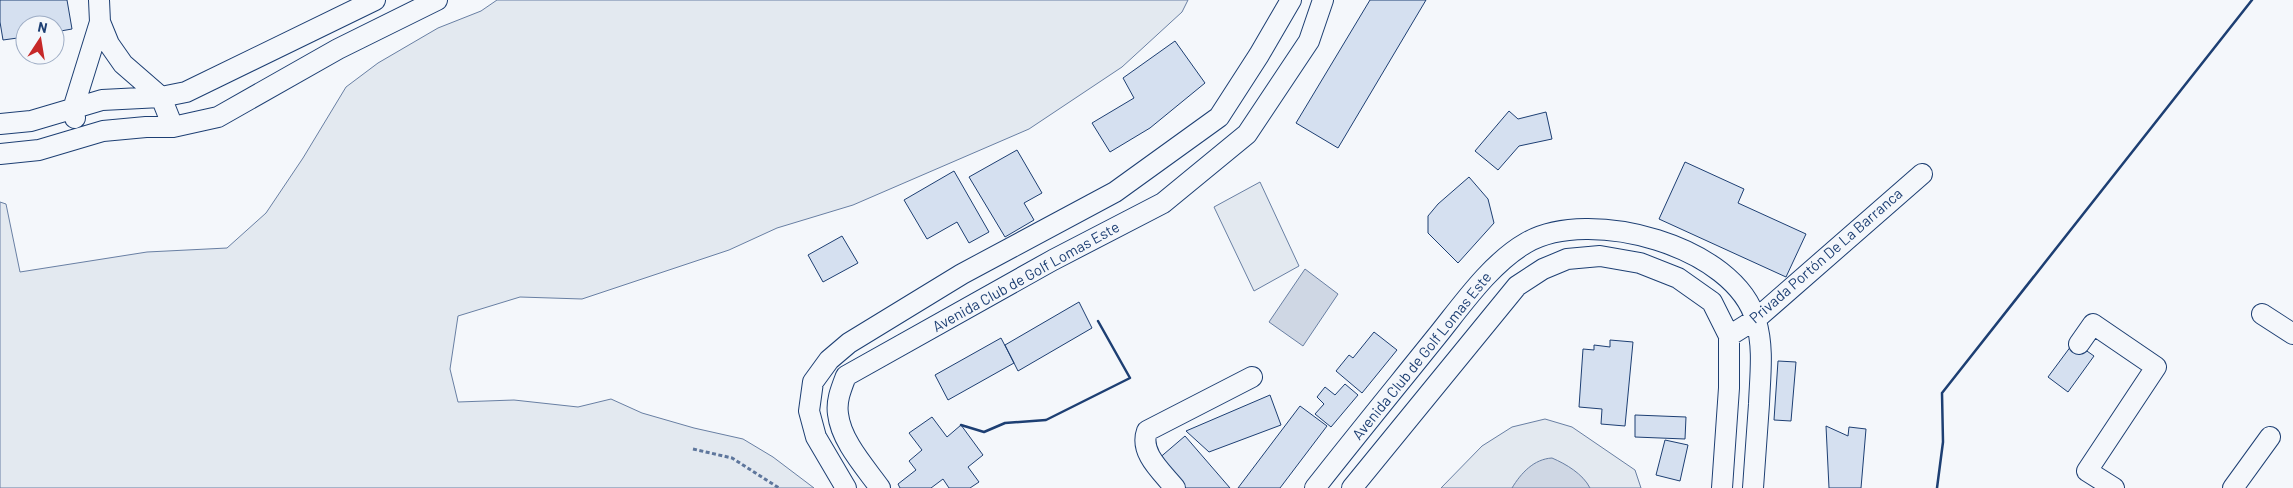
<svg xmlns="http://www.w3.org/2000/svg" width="2293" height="488" viewBox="0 0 2293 488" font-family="Barlow,sans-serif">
  <rect width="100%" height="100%" fill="#f4f7fb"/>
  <!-- green -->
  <path fill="#e3e9f0" stroke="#687fa3" d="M497,0H1188L1182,12L1122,67L1029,129L853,205L777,228L729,250L582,299L520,297L458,316L450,369L458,402L514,400L578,407L611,399L642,413L694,428L743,439L773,457L814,488H0V202L6,204L20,272L147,252L227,248L266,213L303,158L346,87L378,63L438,28L481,11Z
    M1260,182L1299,266L1254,291L1214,207Z
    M1545,419L1572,427L1635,470L1641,488H1441L1482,446L1512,427Z"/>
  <!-- water -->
  <path fill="#cfd7e4" stroke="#687fa3" d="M1305,269L1338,294L1303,346L1269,322Z
    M1552,458C1566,464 1583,474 1590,488H1512C1521,473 1534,459 1552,458Z"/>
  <!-- building -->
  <path fill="#d5e0f0" stroke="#1d3f73" d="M0,0H67L72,29L55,32V25H25V37L3,40L0,22Z
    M1370,0H1426L1338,148L1296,123Z
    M1175,41L1205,83L1150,128L1110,152L1092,123L1134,98L1123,78Z
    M1509,111L1518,119L1546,112L1552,139L1519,146L1498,170L1475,151Z
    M1017,150L1042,193L1024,203L1034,220L1005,237L969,177Z
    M1685,162L1744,189L1738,203L1806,234L1786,277L1659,219Z
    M954,171L989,232L969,243L957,222L927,239L904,200Z
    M1469,177L1488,199L1494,223L1458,263L1428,233V216L1438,204Z
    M842,236L858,263L823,282L808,255Z
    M1079,302L1092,328L1018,371L1005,345Z
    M1374,332L1397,350L1362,393L1336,371L1349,355L1353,358Z
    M1001,338L1014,363L948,400L935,375Z
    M1610,340L1633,342L1625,426L1601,424L1602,409L1579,407L1583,349L1594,350V345L1610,347Z
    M2074,342L2094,356L2068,392L2048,377Z
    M1778,361L1796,362L1791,421L1774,420Z
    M1345,384L1358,395L1331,427L1315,414L1324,404L1317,397L1325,387L1335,395Z
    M1270,395L1281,425L1209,452L1186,431Z
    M1300,406L1327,426L1280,488H1238Z
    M1635,415L1686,417L1685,439L1635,437Z
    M932,417L947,437L961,425L983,455L968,467L979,482L970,488H949L943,479L931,488H900L898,484L916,470L909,461L922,450L909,433Z
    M1826,426L1848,436L1849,427L1866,429L1861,488H1829Z
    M1185,436L1230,488H1180L1157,460Z
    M1665,440L1688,445L1680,481L1656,475Z"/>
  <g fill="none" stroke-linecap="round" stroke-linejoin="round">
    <!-- minor casing -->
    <g stroke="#1d3f73" stroke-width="22">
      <path id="minor" d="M100,22L109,44L123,64L161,97L173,127
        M75,118L73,109L100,22L99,0
        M0,124L31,121L102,100L161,97L186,92L375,0
        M0,154L39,150L103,131L146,127H173L218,117L338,49L437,0
        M2262,314L2293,334
        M1729,336L1756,319L1922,174
        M2079,344L2093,324L2156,367L2087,471L2114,488
        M846,488L816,437L809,411L813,382L829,360L849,343L962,274L1115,192L1219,117L1259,55L1291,0
        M880,488C865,467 841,441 838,414C836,401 841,389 846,376L1053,260L1163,203L1247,134L1309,41L1323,0
        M1175,488C1162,472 1139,453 1147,431L1252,377
        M1315,488C1355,437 1396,387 1437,336C1462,305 1491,263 1526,243C1589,206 1736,246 1756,321C1764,348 1760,376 1759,404C1757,432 1755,460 1753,488
        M1352,488L1517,286L1543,269L1567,259L1600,256L1640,263L1678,278L1712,302L1729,336V388L1722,488
        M2233,488L2270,437"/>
    </g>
    <!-- path -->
    <path stroke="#5e769c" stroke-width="3" stroke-dasharray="4 2.5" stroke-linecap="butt" d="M693,449L732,458L779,488"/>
    <!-- minor -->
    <use href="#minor" stroke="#f4f7fb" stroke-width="20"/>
    <!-- wall -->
    <path stroke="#1d3f73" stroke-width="2.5" d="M961,425L984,432L1005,423L1046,420L1130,378L1098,321
      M1937,488L1943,442L1942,393L2252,0"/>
  </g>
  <g text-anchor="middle" stroke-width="4" stroke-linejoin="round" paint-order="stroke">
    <!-- street labels -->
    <g font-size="15" fill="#1d3f73" stroke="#f4f7fb">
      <text transform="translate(1826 256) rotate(-41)" y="5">Privada Portón De La Barranca</text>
      <text transform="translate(1026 277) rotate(-29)" y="5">Avenida Club de Golf Lomas Este</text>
      <text transform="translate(1422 356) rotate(-51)" y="5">Avenida Club de Golf Lomas Este</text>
    </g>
  </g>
  <!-- north arrow -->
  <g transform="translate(40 40) rotate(12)"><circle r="24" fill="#f4f7fb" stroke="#9eadc5"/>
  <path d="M0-4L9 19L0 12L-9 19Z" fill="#c62828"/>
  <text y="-8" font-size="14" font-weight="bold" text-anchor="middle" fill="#1d3f73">N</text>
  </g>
</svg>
